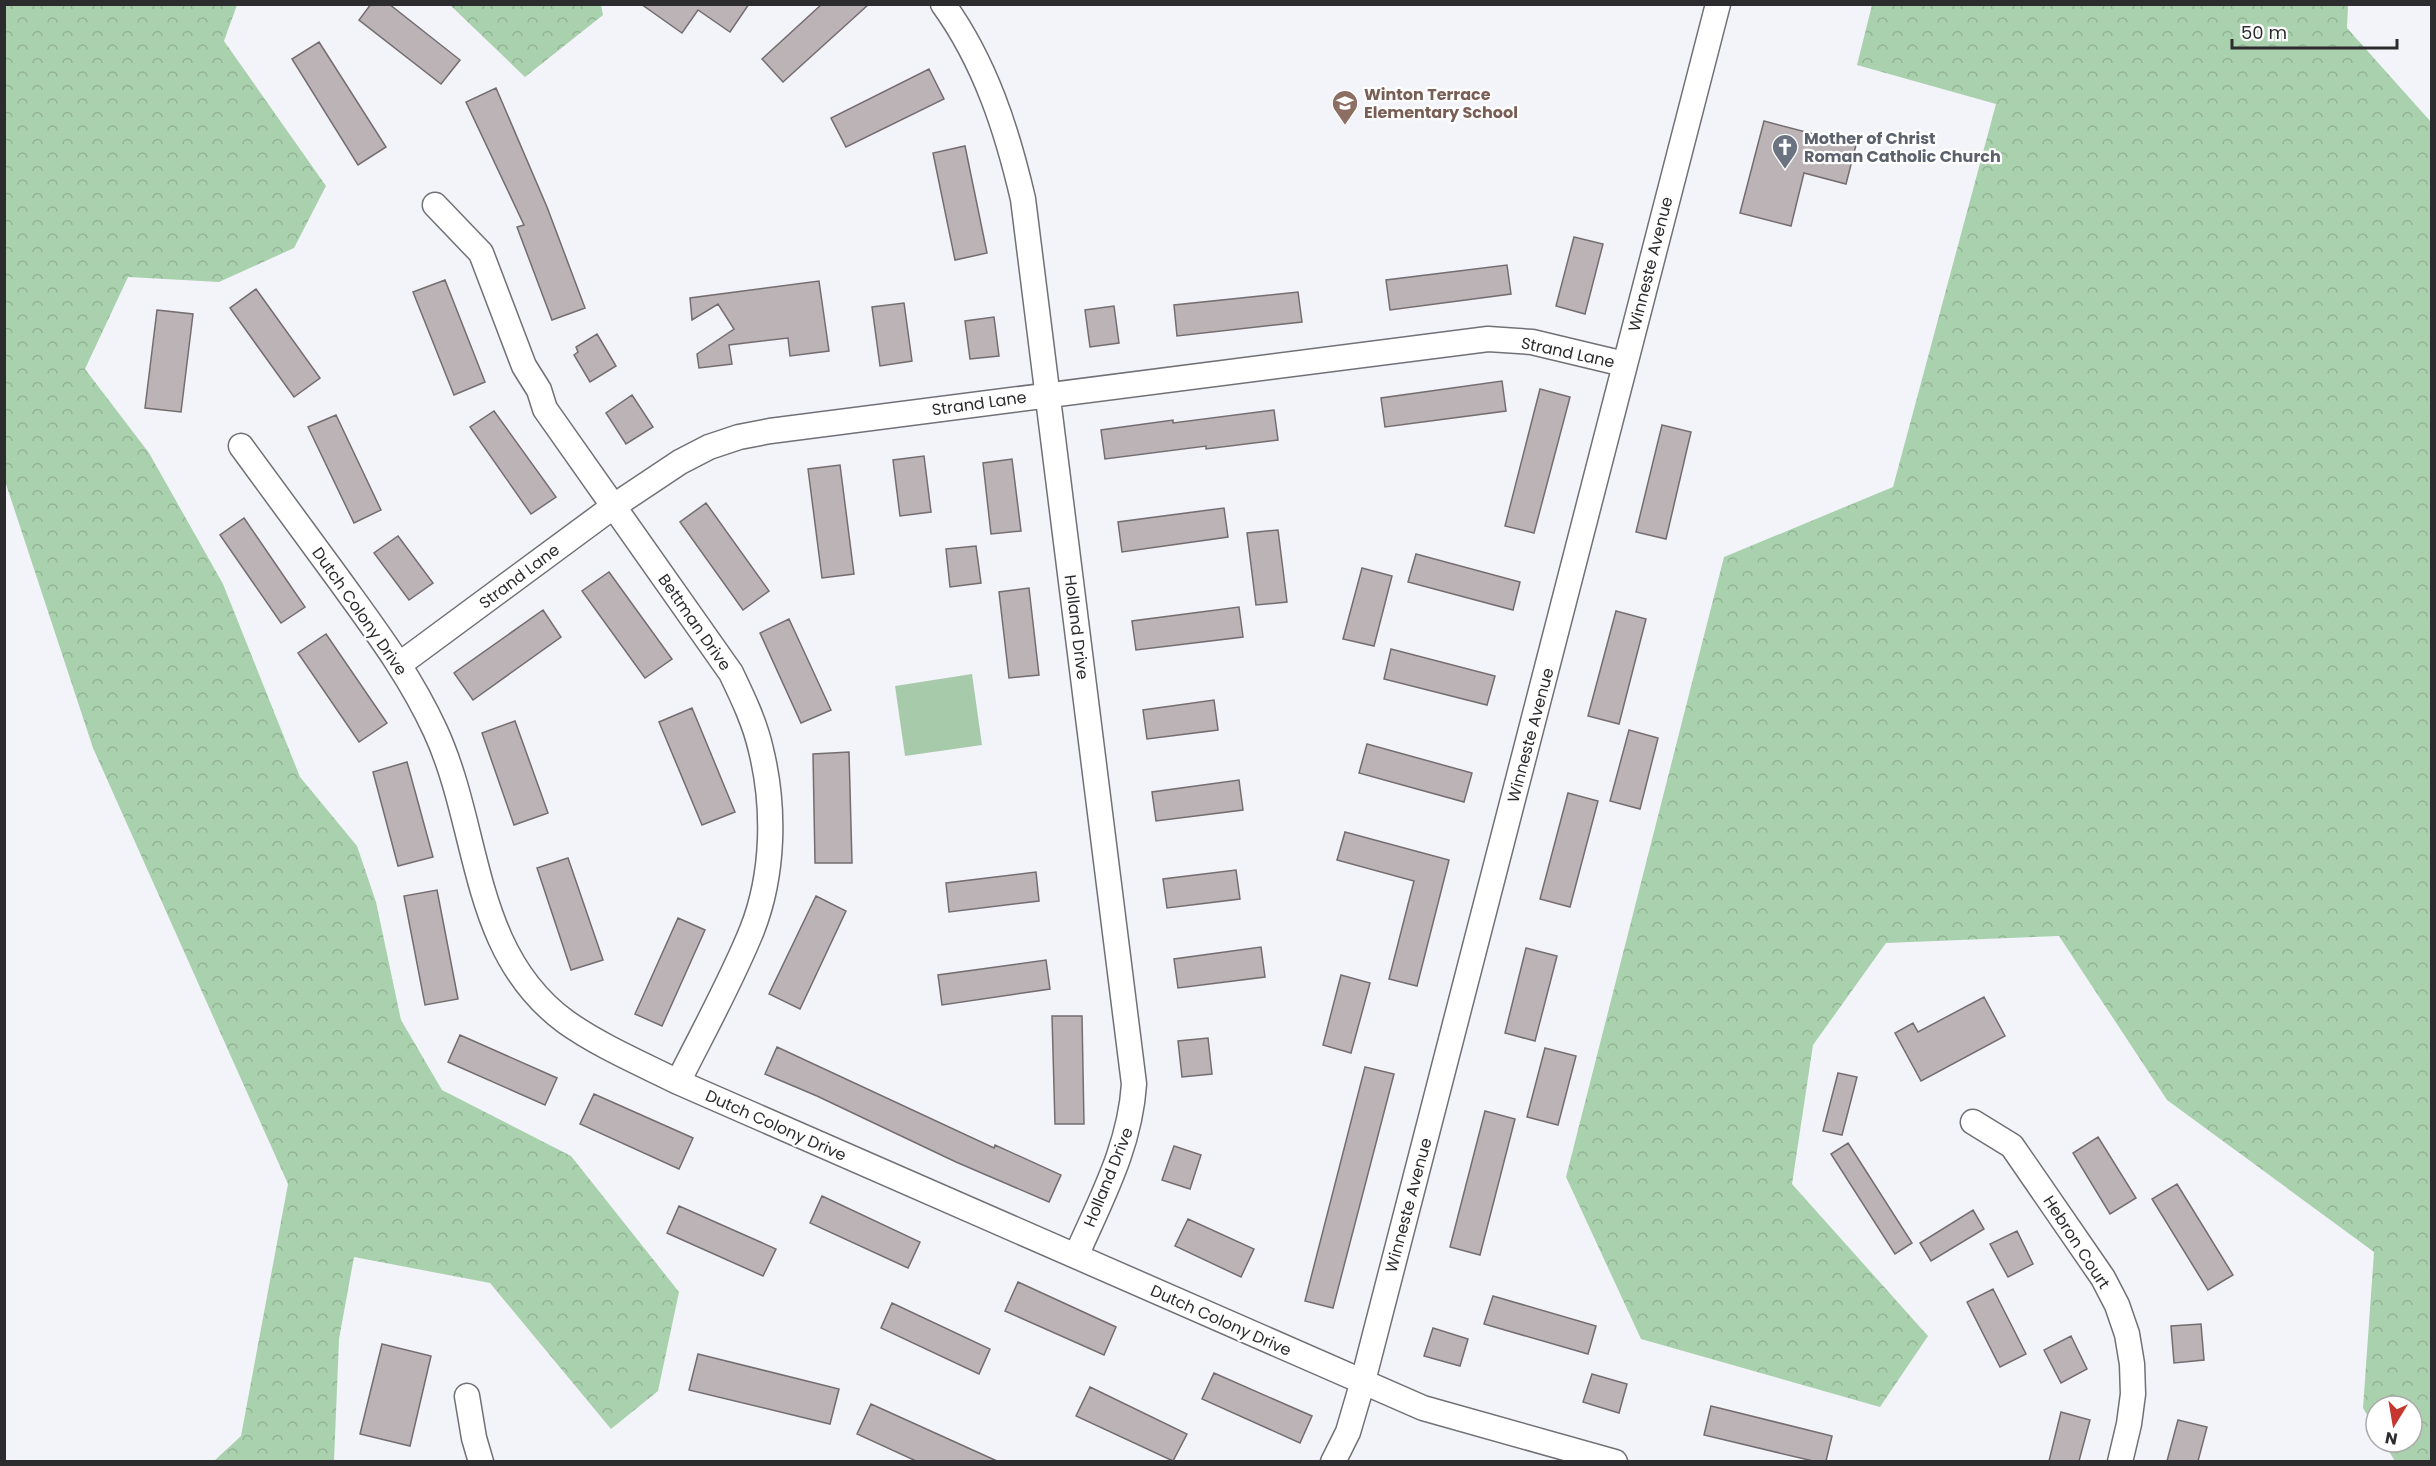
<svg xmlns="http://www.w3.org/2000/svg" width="2436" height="1466" viewBox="0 0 2436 1466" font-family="Poppins,sans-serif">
  <defs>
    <pattern id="forest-crowns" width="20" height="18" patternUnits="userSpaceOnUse" patternTransform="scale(1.5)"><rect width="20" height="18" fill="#aad1ad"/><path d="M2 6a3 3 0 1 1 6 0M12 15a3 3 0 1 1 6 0" fill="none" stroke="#92b495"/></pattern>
  </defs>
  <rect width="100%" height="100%" fill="#f3f3fa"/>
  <!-- forest -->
  <path fill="url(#forest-crowns)" d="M4,5H237L224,41L326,186L294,248L219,282L128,277L85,369L149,453L223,584L300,777L357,846L376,902L401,1020L442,1090L571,1156L679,1292L658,1391L611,1429L490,1283L354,1257L339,1339L334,1461H214L241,1436L288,1184L93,748L5,481Z
    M450,5H601L603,15L525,77Z
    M1872,5H2348L2347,28L2431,122V1461H2395L2383,1442H2412V1406H2376V1430L2363,1408L2374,1252L2167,1100L2059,936L1886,943L1813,1045L1792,1184L1928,1336L1880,1407L1641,1339L1566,1177L1724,557L1893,487L1996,104L1857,65Z"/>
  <!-- pitch -->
  <path fill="#a7cbaa" d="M972,674L982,745L905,756L895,686Z"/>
  <!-- building -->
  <path fill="#bbb3b5" stroke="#746d6f" stroke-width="1.5" d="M371,4H389L460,60L441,84L359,20Z
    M641,4H749L730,32L698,10L682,33Z
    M822,4H869L783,82L762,59Z
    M319,42L386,147L358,165L292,59Z
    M929,69L944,99L846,147L831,118Z
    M496,88L547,207L585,308L552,320L517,227L524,225L466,102Z
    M1764,121L1856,145L1846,184L1804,173L1791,226L1740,213Z
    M965,146L987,253L955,260L933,153Z
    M1574,237L1603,244L1585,314L1556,306Z
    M1507,265L1511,294L1390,310L1386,280Z
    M445,280L485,382L454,395L413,292Z
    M819,281L829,351L790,356L788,338L729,345L732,364L699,368L697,354L734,329L718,304L692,320L690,298Z
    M256,289L320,378L294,397L230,308Z
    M1298,292L1302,322L1177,336L1174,305Z
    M904,303L912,361L880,366L872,307Z
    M1114,306L1119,343L1090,347L1085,310Z
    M157,310L193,314L181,412L145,408Z
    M994,317L999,356L970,359L965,321Z
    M597,334L616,366L590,382L574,355L578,352L576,347Z
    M1502,381L1506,411L1385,427L1381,398Z
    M1540,389L1570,397L1534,533L1505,526Z
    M632,395L653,427L626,444L606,413Z
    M1274,410L1278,440L1206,449V446L1105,459L1101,430L1173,420V423Z
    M494,411L556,497L531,514L470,427Z
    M336,415L381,510L354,523L308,427Z
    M1662,425L1691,432L1666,539L1636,532Z
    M924,456L931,512L900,516L893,460Z
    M1012,459L1021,531L991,534L983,463Z
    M840,465L854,574L822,578L808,469Z
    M706,503L769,591L743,610L680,522Z
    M1224,508L1228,537L1122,552L1118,522Z
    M244,518L305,607L281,623L220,535Z
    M1278,530L1287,602L1256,605L1247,533Z
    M398,536L433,583L409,600L374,553Z
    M976,546L981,583L950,587L946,549Z
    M1416,554L1520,582L1513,610L1408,582Z
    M1362,568L1392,576L1374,646L1343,639Z
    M609,572L672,659L645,678L582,591Z
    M1029,588L1039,675L1009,678L999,592Z
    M1239,607L1243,637L1136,650L1132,621Z
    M543,610L561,637L473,700L454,673Z
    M1616,611L1646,619L1619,724L1588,716Z
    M789,619L831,710L801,723L760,633Z
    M326,634L387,723L359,742L298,653Z
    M1391,649L1495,676L1487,705L1384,679Z
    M1214,700L1218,730L1147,739L1143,710Z
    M692,708L735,812L702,825L659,722Z
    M515,721L548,813L514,825L482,733Z
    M1629,730L1658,738L1640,809L1610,801Z
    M1367,744L1472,773L1464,802L1359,773Z
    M849,752L852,863H815L813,754Z
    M407,762L433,857L398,866L373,772Z
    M1239,780L1243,810L1156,821L1152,792Z
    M1568,793L1598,801L1570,907L1540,899Z
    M1345,832L1449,860L1417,986L1389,979L1414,881L1337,860Z
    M568,858L603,960L571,970L537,868Z
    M1236,870L1240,899L1167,908L1163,879Z
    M1036,872L1039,901L949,912L946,883Z
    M437,890L458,999L425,1005L404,896Z
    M816,896L846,911L800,1009L769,994Z
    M678,918L705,930L662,1026L635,1014Z
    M1261,947L1265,977L1178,988L1174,959Z
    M1526,948L1557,956L1535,1041L1505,1033Z
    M1046,960L1050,989L942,1005L938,975Z
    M1341,975L1370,983L1351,1053L1323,1045Z
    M1984,997L2005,1036L1921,1081L1895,1033L1913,1023L1918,1032Z
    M1052,1016H1082L1084,1124H1055Z
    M460,1035L557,1078L545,1105L448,1062Z
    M1208,1038L1212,1074L1182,1077L1178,1041Z
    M777,1047L994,1148L995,1145L1061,1175L1049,1202L956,1162L817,1096L765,1074Z
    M1545,1048L1576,1056L1558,1125L1527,1117Z
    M1365,1067L1394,1074L1333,1308L1305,1301Z
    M1838,1073L1857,1077L1842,1135L1823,1131Z
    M594,1094L693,1138L679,1169L580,1124Z
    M1485,1111L1515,1119L1480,1255L1450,1247Z
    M2098,1137L2136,1198L2110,1214L2073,1153Z
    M1848,1143L1912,1243L1895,1254L1831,1154Z
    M1174,1146L1201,1155L1190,1189L1162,1180Z
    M2177,1184L2233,1275L2208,1290L2152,1199Z
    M822,1196L920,1242L908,1268L810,1223Z
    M679,1206L776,1249L763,1276L667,1233Z
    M1973,1210L1984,1229L1931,1261L1920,1243Z
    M1188,1219L1254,1249L1241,1277L1175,1246Z
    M2017,1231L2033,1264L2008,1277L1990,1244Z
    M1018,1282L1116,1327L1104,1355L1005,1311Z
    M1993,1289L2026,1354L2000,1367L1967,1302Z
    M1493,1296L1596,1326L1588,1354L1484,1324Z
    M892,1303L990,1349L979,1374L881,1328Z
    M2201,1324L2204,1360L2174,1363L2171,1326Z
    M1433,1328L1468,1339L1460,1366L1424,1356Z
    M2071,1336L2087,1369L2061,1383L2044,1350Z
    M382,1344L431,1356L410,1446L360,1434Z
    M698,1354L839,1389L830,1424L689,1390Z
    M1214,1373L1312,1416L1300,1443L1202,1399Z
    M1592,1374L1627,1384L1619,1413L1583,1402Z
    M1090,1387L1187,1434L1173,1461L1076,1416Z
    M871,1404L997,1461H916L857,1434Z
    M1711,1406L1832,1436L1826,1461H1813L1704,1435Z
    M2061,1412L2090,1420L2079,1461H2049Z
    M2178,1420L2207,1427L2198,1461H2167Z"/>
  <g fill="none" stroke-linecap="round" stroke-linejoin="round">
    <!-- minor casing -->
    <g stroke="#707076" stroke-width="27">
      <path id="minor" d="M943,4C985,62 1007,130 1023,199L1134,1084C1130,1147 1101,1199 1076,1256
        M435,205L481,253L524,366L539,390L545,409L731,673C743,698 755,723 761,750C775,807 774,874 752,930C731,982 703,1032 678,1082
        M241,446C274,491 307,536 340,581C376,631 409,674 435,730C481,829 470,952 566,1022C600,1046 640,1063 678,1082L1423,1408L1615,1462
        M400,664L614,506L680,462L709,447L739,437L770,431L1488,339L1532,342L1624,364
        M1973,1122L2012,1146L2103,1278L2117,1305L2127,1334L2132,1364L2133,1394L2129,1424L2120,1462
        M467,1396L474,1438L481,1462
        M1333,1462L1348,1432L1363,1381L1718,4"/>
    </g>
    <!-- minor -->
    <use href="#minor" stroke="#fff" stroke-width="24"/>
  </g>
  <!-- icons -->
  <defs>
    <g id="school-pin" transform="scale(1.35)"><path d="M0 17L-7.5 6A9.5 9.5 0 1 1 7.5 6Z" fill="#8d6e63" stroke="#fff"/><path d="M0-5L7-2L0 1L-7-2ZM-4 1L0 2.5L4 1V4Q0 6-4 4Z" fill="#fff"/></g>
    <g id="church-pin" transform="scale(1.35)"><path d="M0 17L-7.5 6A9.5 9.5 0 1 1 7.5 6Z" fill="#6b7280" stroke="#fff"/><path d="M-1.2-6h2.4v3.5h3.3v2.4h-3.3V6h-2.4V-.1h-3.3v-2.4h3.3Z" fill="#fff"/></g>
  </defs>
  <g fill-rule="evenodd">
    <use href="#school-pin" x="1345" y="103"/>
    <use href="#church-pin" x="1785" y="147"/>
  </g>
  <g text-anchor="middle" stroke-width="4.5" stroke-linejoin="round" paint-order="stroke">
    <!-- education labels -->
    <g font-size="16" font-weight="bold" fill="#785e54" stroke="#fff" text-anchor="start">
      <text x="1364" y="100">Winton Terrace<tspan x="1364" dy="18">Elementary School</tspan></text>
    </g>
    <!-- worship labels -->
    <g font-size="16" font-weight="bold" fill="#5b616d" stroke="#fff" text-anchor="start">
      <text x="1804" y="144">Mother of Christ<tspan x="1804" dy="18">Roman Catholic Church</tspan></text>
    </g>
    <!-- street labels -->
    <g font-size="16" fill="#2c2c2f" stroke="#fff">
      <text transform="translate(1650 264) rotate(-76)" y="6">Winneste Avenue</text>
      <text transform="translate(1568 352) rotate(12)" y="6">Strand Lane</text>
      <text transform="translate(979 403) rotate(-8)" y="6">Strand Lane</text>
      <text transform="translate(519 576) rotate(-37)" y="6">Strand Lane</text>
      <text transform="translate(360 611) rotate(55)" y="6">Dutch Colony Drive</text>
      <text transform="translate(695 622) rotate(55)" y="6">Bettman Drive</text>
      <text transform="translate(1077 627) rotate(83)" y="6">Holland Drive</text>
      <text transform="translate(1530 735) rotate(-75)" y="6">Winneste Avenue</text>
      <text transform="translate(776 1125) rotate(24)" y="6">Dutch Colony Drive</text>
      <text transform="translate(1108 1177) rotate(-68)" y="6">Holland Drive</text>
      <text transform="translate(1408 1205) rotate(-75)" y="6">Winneste Avenue</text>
      <text transform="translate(2077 1242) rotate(57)" y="6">Hebron Court</text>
      <text transform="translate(1221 1320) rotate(24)" y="6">Dutch Colony Drive</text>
    </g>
  </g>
  <!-- border -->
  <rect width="2436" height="1466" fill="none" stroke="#2c2c2f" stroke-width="12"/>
  <!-- north arrow -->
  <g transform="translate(2394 1424) rotate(191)"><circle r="28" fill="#ffffff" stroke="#ababac" stroke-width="1.5"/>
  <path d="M0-4.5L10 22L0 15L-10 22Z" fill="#c53730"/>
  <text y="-9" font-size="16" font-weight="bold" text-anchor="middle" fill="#2c2c2f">N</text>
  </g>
  <!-- scale -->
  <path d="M2232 39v9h165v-9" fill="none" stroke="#2c2c2f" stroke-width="3"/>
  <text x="2241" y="39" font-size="18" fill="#2c2c2f" stroke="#ffffff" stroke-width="4.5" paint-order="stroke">50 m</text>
</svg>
